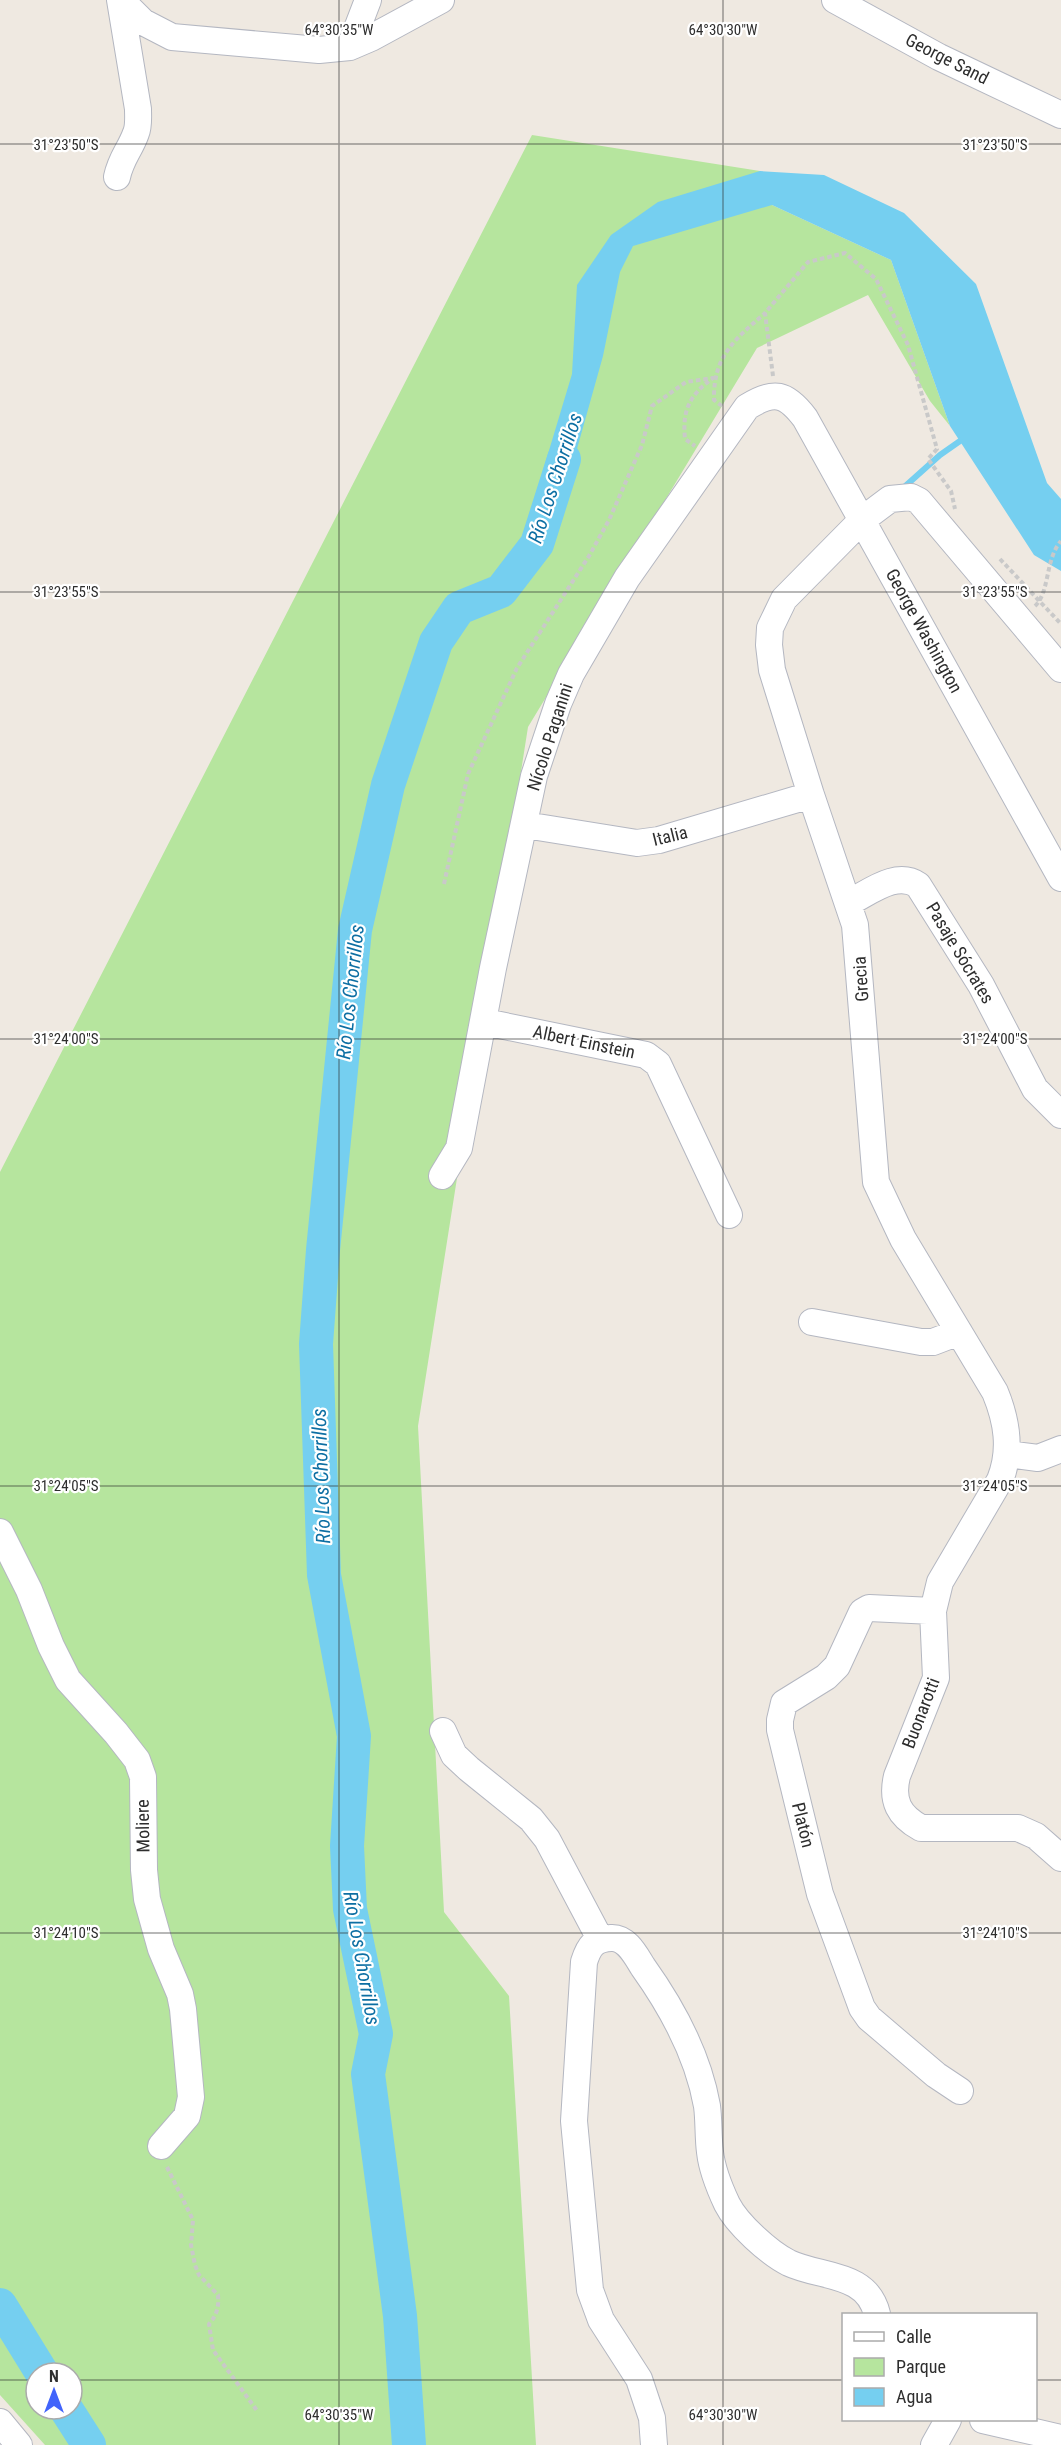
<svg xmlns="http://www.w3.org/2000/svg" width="1061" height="2445" viewBox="0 0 1061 2445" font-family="'Roboto Condensed',sans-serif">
  <rect width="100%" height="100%" fill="#efe9e1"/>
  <!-- green -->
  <path fill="#b6e59e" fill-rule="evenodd" d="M532,135L760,171L772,205L891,260L950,426L930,401L868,295L757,348L528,727L418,1426L444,1912L509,1996L536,2445H45L0,2395V1172ZM36,2373H72V2409H36Z"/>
  <!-- water -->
  <path fill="#75cff0" d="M760,171L824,175L904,213L976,284L1047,483L1061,499V571L1034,555L950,426L891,260L772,205L633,246L620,272L603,356L561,506L535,497L572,374L577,285L611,235L658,202Z"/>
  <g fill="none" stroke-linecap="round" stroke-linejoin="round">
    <!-- stream -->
    <path stroke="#75cff0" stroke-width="6" d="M902,489L940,455L960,441"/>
    <!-- river -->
    <path stroke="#75cff0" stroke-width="34" d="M0,2305L42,2373
      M66,2409L89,2445
      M409,2445L400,2316L368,2074L376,2034L350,1909L347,1846L354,1736L324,1575L316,1344L323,1250L355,930L388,785L436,642L459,608L501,591L537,544L564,459"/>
    <!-- minor casing -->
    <g stroke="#b4b7c1" stroke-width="28">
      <path id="minor" d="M121,0L143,22L172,37L319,50L350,47L371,38L441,0
        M835,0L939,57L1061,115
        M350,47L368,0
        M117,177C121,158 130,150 136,133C139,126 138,117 138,109L120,0
        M1061,669L919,501L911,497L890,499L862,520L784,599L770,628L769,645L772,670L811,795L855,925L876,1182L903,1239L995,1392C1007,1421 1012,1450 1000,1480L940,1582L933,1611L936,1678L897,1776C891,1801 899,1816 921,1828H1018L1036,1836L1061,1858
        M525,825L637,843L659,840L811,795
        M848,903C869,893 896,870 918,885L981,985L1035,1089L1061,1115
        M485,1022L646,1055L658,1064L729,1215
        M442,1176L459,1148L493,968L534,776L558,704L571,674L627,578L747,407C774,390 786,393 805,418L1061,878
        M812,1322L921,1342H933L959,1332
        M1007,1454L1038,1458L1061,1449
        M0,1532L29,1590L51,1646L68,1680L116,1733L137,1760L143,1777L144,1870L147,1899L161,1949L180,1994L183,2009L191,2097L187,2116L161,2146
        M933,1611L869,1608L862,1612L837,1666L826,1677L784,1703L780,1720V1730L820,1894L862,2008L869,2018L936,2075L960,2091
        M443,1731L454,1755L469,1769L531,1819L547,1839L600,1939
        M983,2420L1061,2438
        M0,2422L19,2445
        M654,2445L652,2418L639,2379L601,2320L590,2290L574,2121L584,1962C589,1946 594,1939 611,1938C627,1937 636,1956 643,1967C673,2009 698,2055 707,2106C709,2121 708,2137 710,2152C712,2170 719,2187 727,2204C737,2224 769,2253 789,2263C821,2278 867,2272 877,2314
        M934,2445L948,2420"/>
    </g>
    <!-- path -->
    <path stroke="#c9c9c9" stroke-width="4" stroke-dasharray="4.5 3" stroke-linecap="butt" d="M773,376L765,313L808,262L845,253L876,279L908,345L937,449L928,459L951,491L955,509
      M722,406L714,400C713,357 734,340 764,314
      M1000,559L1061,624
      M1035,606C1050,592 1045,559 1061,541
      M444,884L468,774L517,668L589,556L609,520L642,445L652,406L686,382L713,378C690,395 682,409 685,439L695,446
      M167,2167L193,2220L191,2245L195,2265L199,2275L218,2295C219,2307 217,2315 209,2324L213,2350L258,2412"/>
    <!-- minor -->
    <use href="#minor" stroke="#fff" stroke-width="26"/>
  </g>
  <!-- ticks -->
  <path fill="none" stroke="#2e2e2e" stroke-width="1.5" stroke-opacity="0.45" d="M339,0V2445M723,0V2445M0,144H1061M0,592H1061M0,1039H1061M0,1486H1061M0,1933H1061M0,2380H36M72,2380H844M1036,2380H1061"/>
  <g text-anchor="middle" stroke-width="4.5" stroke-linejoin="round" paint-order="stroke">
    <!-- street labels -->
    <g font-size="18" fill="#2e2e2e" stroke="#fff">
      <text transform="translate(947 59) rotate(27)" y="6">George Sand</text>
      <text transform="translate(924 631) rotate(61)" y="6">George Washington</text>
      <text transform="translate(550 737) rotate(-72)" y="6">Nícolo Paganini</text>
      <text transform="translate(670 836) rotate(-14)" y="6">Italia</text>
      <text transform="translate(960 953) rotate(59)" y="6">Pasaje Sócrates</text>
      <text transform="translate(861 979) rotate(-94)" y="6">Grecia</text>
      <text transform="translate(584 1042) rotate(12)" y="6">Albert Einstein</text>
      <text transform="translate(921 1713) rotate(-69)" y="6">Buonarotti</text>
      <text transform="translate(803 1825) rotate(76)" y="6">Platón</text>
      <text transform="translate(143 1826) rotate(-91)" y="6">Moliere</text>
    </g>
    <!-- water labels -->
    <g font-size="20" font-style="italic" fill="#0d6fa3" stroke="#fff">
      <text transform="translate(555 478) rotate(-72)" y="7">Río Los Chorrillos</text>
      <text transform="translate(350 992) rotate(-84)" y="7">Río Los Chorrillos</text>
      <text transform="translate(321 1476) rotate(-92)" y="7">Río Los Chorrillos</text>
      <text transform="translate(362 1958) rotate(80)" y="7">Río Los Chorrillos</text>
    </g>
  </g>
  <g font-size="15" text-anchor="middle" fill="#2e2e2e" stroke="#fff" stroke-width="4.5" stroke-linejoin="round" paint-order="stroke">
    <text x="339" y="35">64°30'35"W</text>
    <text x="723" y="35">64°30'30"W</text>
    <text x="66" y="150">31°23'50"S</text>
    <text x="995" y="150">31°23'50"S</text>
    <text x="66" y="597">31°23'55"S</text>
    <text x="995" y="597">31°23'55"S</text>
    <text x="66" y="1044">31°24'00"S</text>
    <text x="995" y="1044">31°24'00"S</text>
    <text x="66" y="1491">31°24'05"S</text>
    <text x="995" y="1491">31°24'05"S</text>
    <text x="66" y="1938">31°24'10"S</text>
    <text x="995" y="1938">31°24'10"S</text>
    <text x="339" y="2420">64°30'35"W</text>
    <text x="723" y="2420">64°30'30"W</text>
  </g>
  <!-- legend -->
  <rect x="842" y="2313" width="195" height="108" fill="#ffffff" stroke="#ababab" stroke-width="1.5"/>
  <rect x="854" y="2332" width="30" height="9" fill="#ffffff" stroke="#ababab" stroke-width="1.5"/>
  <text x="896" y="2343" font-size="18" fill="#2e2e2e">Calle</text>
  <rect x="854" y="2358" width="30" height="18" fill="#b6e59e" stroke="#ababab" stroke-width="1.5"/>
  <text x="896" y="2373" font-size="18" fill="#2e2e2e">Parque</text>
  <rect x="854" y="2388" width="30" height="18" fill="#75cff0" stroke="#ababab" stroke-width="1.5"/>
  <text x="896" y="2403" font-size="18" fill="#2e2e2e">Agua</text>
  <!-- north arrow -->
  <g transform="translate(54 2391)"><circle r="28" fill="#ffffff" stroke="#ababab" stroke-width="1.5"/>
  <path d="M0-4.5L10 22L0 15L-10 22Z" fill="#4264fb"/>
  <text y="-9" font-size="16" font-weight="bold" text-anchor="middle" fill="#2e2e2e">N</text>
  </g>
</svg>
